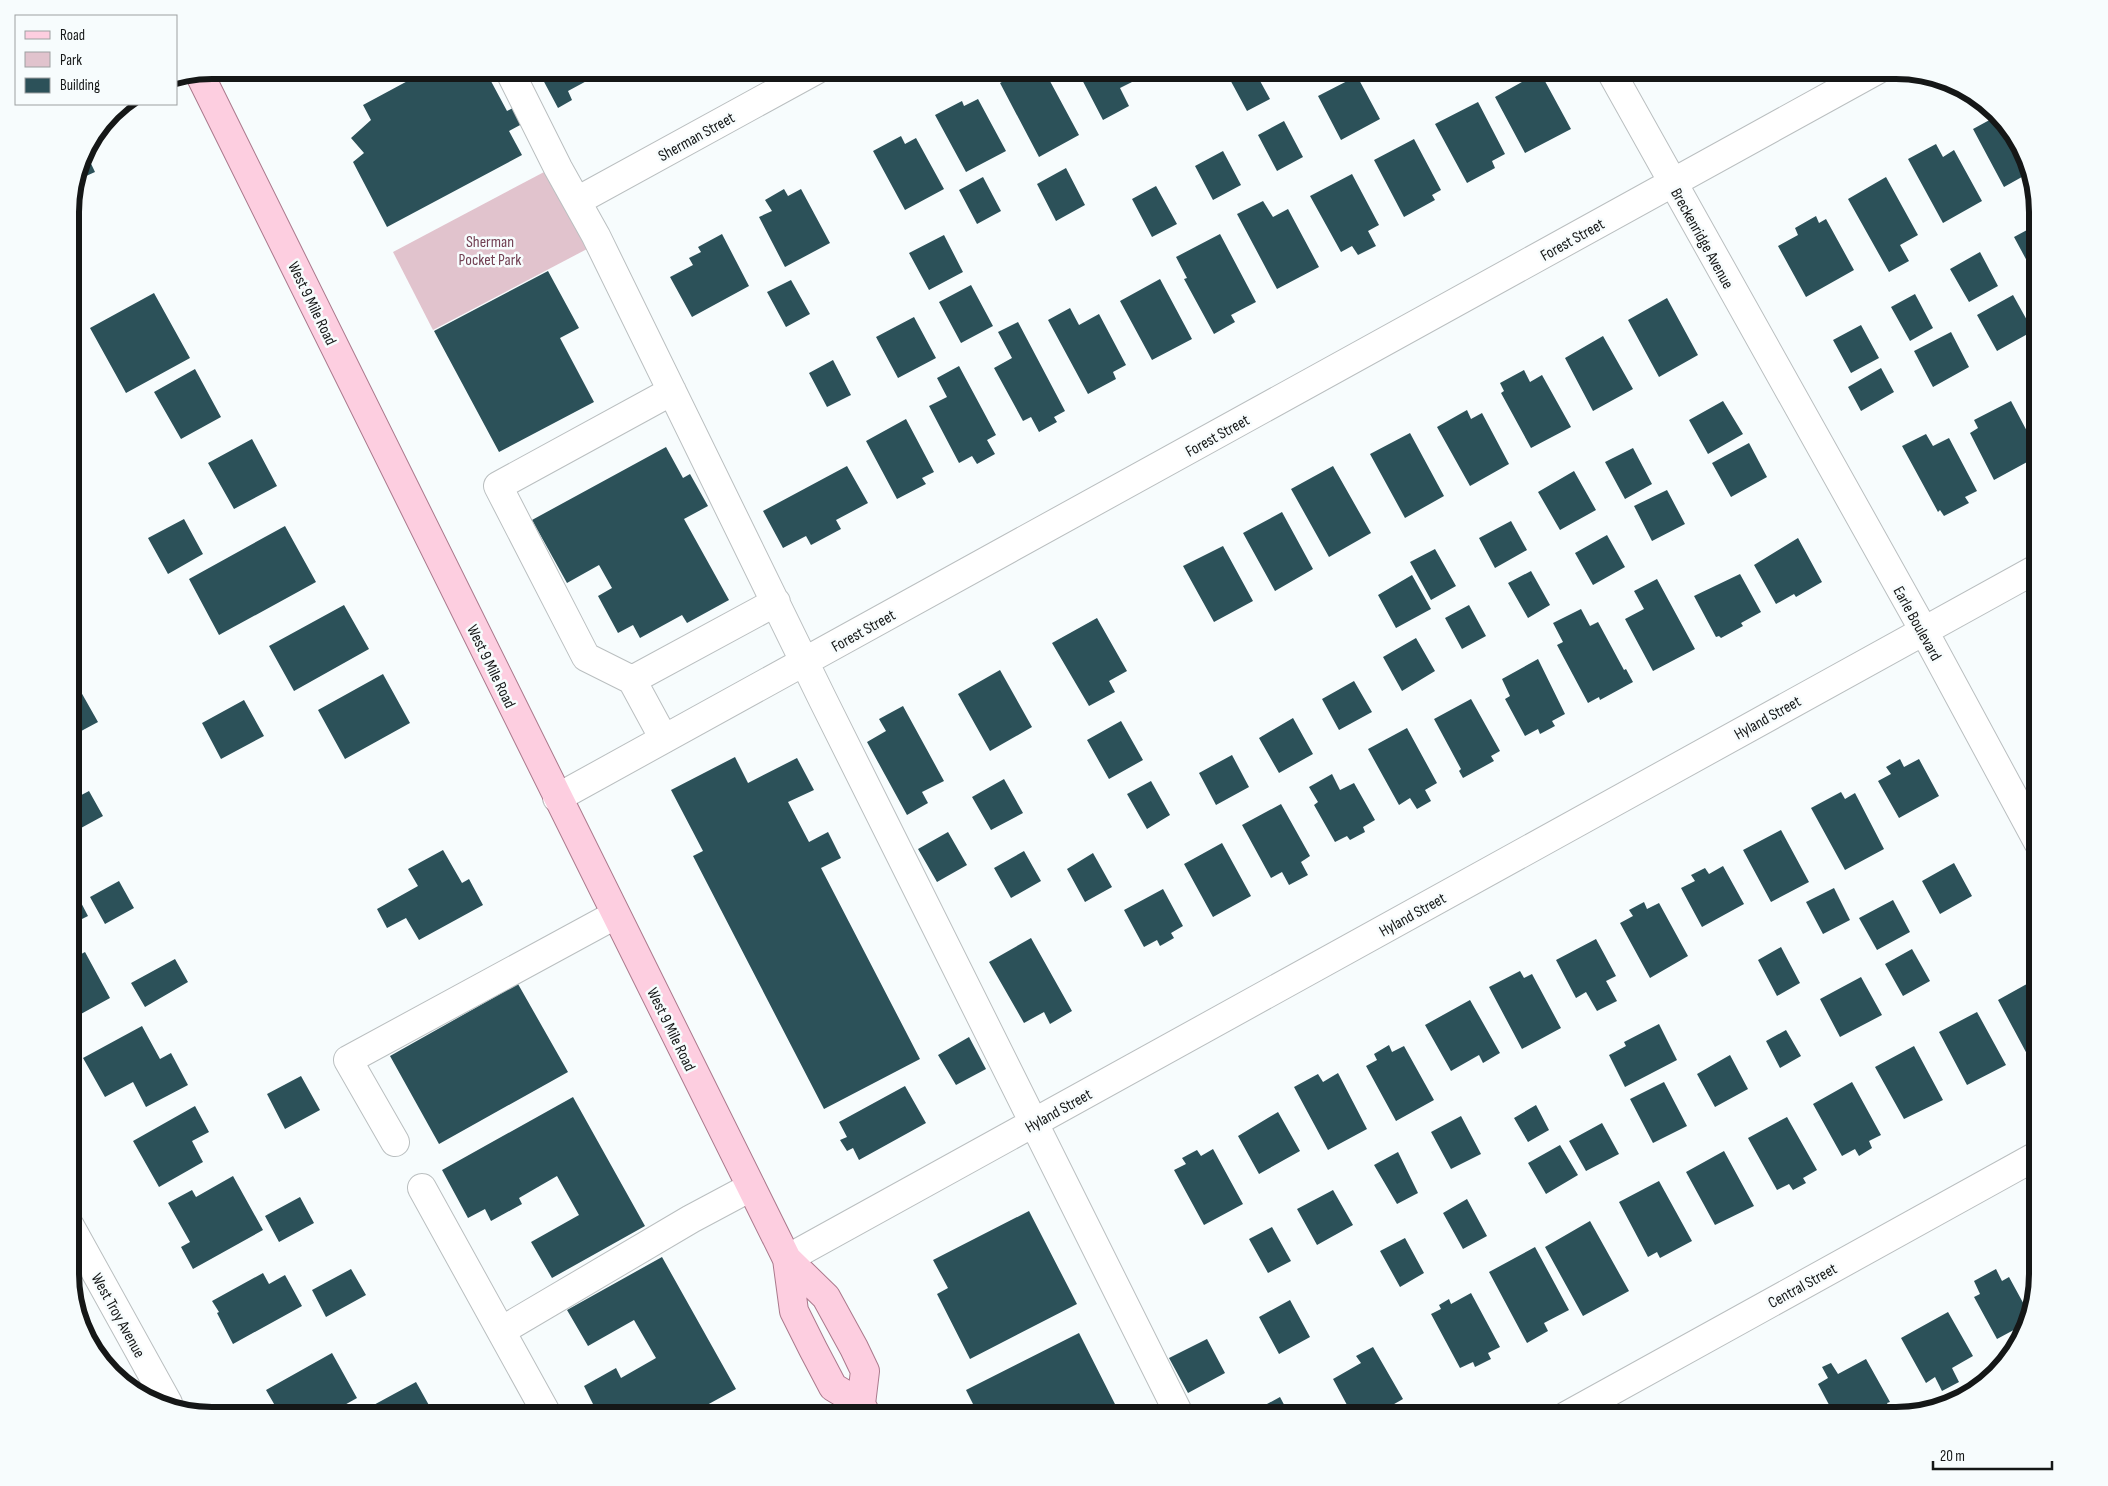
<svg xmlns="http://www.w3.org/2000/svg" width="2108" height="1486" viewBox="0 0 2108 1486" font-family="'Sofia Sans Condensed',sans-serif">
  <rect width="100%" height="100%" fill="#f7fcfd"/>
  <!-- green -->
  <path fill="#e1c3cd" d="M546,171L587,249L433,330L393,252Z"/>
  <!-- building -->
  <path fill="#2c5159" d="M428,70H485L507,111L513,108L522,124L509,131L522,155L387,227L353,162L364,153L351,138L371,120L363,105Z
    M546,70H607L568,91L572,100L558,108L542,78L549,75Z
    M1023,70H1044L1079,135L1039,157L1000,83Z
    M1077,70H1126L1132,82L1120,88L1129,106L1103,120Z
    M1235,70H1254L1270,99L1247,111L1227,74Z
    M1305,70H1323L1309,78Z
    M1540,72L1571,129L1525,153L1495,97Z
    M1357,76L1380,119L1341,140L1318,96Z
    M978,99L1006,151L966,172L935,115L962,101L964,106Z
    M1478,102L1505,154L1492,161L1495,168L1467,183L1435,124Z
    M1995,117L2023,149L2029,173L2004,187L1973,129Z
    M1284,121L1303,157L1277,171L1258,135Z
    M901,136L905,144L916,138L944,189L905,210L873,151Z
    M1414,139L1441,190L1432,195L1435,200L1404,217L1374,160Z
    M1936,144L1943,157L1954,150L1982,201L1943,223L1908,159Z
    M85,151L95,172L75,181L81,157Z
    M1223,151L1241,185L1213,200L1195,166Z
    M1066,168L1085,205L1056,221L1037,184Z
    M1352,174L1379,225L1368,231L1376,246L1358,255L1352,246L1341,252L1310,196Z
    M983,177L1001,211L977,224L959,190Z
    M1886,177L1918,235L1900,245L1909,261L1889,272L1848,199Z
    M1156,186L1177,224L1152,237L1132,199Z
    M784,189L788,196L801,189L830,243L785,267L759,217L772,211L765,200Z
    M1263,201L1273,217L1288,209L1319,267L1277,289L1237,214Z
    M1816,216L1819,223L1826,219L1854,270L1806,297L1778,246L1798,235L1795,228Z
    M2038,224V272L2034,274L2014,237Z
    M722,234L749,286L692,317L670,277L693,265L689,258L701,252L698,247Z
    M1220,234L1256,302L1231,315L1235,322L1214,334L1184,279L1187,278L1176,257Z
    M944,235L963,272L929,290L909,253Z
    M1980,252L1998,286L1969,302L1950,269Z
    M548,271L579,328L560,338L594,402L499,452L434,331Z
    M1160,279L1192,339L1152,360L1120,301Z
    M791,280L810,314L786,327L767,292Z
    M971,285L993,326L961,343L939,302Z
    M154,293L190,358L126,393L90,328Z
    M1915,294L1933,328L1910,341L1891,307Z
    M2013,295L2033,331L1997,351L1977,315Z
    M1667,298L1698,355L1659,377L1628,320Z
    M1070,308L1079,325L1099,314L1126,365L1113,372L1116,379L1088,394L1048,320Z
    M914,317L936,358L898,378L876,337Z
    M1018,322L1065,411L1054,417L1057,422L1039,432L1031,417L1023,421L994,368L1012,358L998,332Z
    M1861,325L1879,358L1851,373L1833,340Z
    M1951,332L1969,367L1933,387L1914,351Z
    M1603,336L1633,389L1593,411L1565,358Z
    M833,360L851,395L827,407L809,373Z
    M959,366L996,435L987,440L995,454L977,464L972,456L959,463L929,406L947,397L937,378Z
    M1881,368L1894,392L1861,411L1848,387Z
    M195,369L221,417L181,439L154,392Z
    M1524,370L1530,382L1542,375L1571,427L1531,448L1501,393L1504,391L1500,383Z
    M1723,401L1743,434L1708,454L1689,420Z
    M2011,401L2038,452V456L1994,480L1970,433L1978,428L1974,420Z
    M1467,410L1471,419L1482,413L1509,464L1470,486L1437,427Z
    M906,419L934,472L922,478L926,484L897,499L866,441Z
    M1410,433L1444,496L1405,518L1370,454Z
    M1926,434L1933,446L1949,438L1977,491L1965,497L1969,503L1944,516L1940,510L1938,512L1902,446Z
    M252,439L277,486L234,509L208,463Z
    M1749,443L1767,477L1731,497L1712,463Z
    M666,447L683,478L690,474L708,506L684,519L729,600L687,623L682,615L640,638L633,625L618,633L598,596L612,588L599,565L567,583L532,520Z
    M1633,448L1652,484L1625,499L1605,462Z
    M847,466L868,503L836,520L841,529L811,545L806,536L783,548L763,511Z
    M1333,466L1371,533L1329,557L1291,489Z
    M1574,471L1596,510L1560,530L1538,492Z
    M1667,490L1685,524L1652,541L1634,506Z
    M1282,512L1313,569L1275,591L1243,533Z
    M184,519L203,554L168,574L148,538Z
    M1511,521L1527,550L1495,568L1479,538Z
    M285,526L316,582L219,635L189,579Z
    M1607,535L1625,567L1593,585L1575,553Z
    M1798,538L1822,582L1796,597L1794,594L1776,604L1754,565Z
    M1223,546L1253,601L1214,622L1183,566Z
    M1435,549L1456,586L1431,600L1410,562Z
    M1531,571L1550,605L1528,618L1508,583Z
    M1740,574L1761,612L1741,623L1743,626L1721,638L1719,636L1716,637L1694,596Z
    M1412,575L1431,609L1396,628L1378,595Z
    M1657,579L1695,649L1653,671L1625,619L1644,609L1634,591Z
    M344,605L369,649L294,691L269,646Z
    M1469,605L1486,636L1462,649L1445,618Z
    M1581,609L1590,626L1598,622L1624,670L1626,669L1633,682L1600,700L1599,697L1588,703L1557,645L1563,642L1553,623Z
    M1097,618L1127,671L1109,681L1115,692L1089,706L1052,643Z
    M1416,638L1435,671L1402,691L1383,657Z
    M1538,659L1565,714L1552,721L1555,726L1540,734L1538,729L1525,736L1505,699L1510,696L1502,679Z
    M1000,670L1032,727L990,751L958,694Z
    M383,674L410,723L345,759L318,710Z
    M1354,681L1372,712L1339,730L1322,699Z
    M2038,682V711L2026,689Z
    M81,692L98,722L70,737V698Z
    M1471,699L1500,751L1491,756L1494,761L1463,778L1459,771L1461,769L1434,719Z
    M244,700L264,736L221,759L202,723Z
    M903,706L944,781L922,792L928,803L907,815L867,742L886,731L879,719Z
    M1293,718L1313,754L1279,773L1259,738Z
    M1121,721L1143,760L1109,779L1087,740Z
    M1407,728L1437,783L1425,790L1431,801L1417,809L1410,798L1399,805L1368,749Z
    M1232,755L1249,787L1216,805L1199,773Z
    M735,757L748,783L797,758L814,790L788,802L809,842L828,832L841,858L821,868L920,1059L824,1109L693,856L703,851L671,790Z
    M1900,759L1904,767L1919,759L1939,796L1899,818L1878,781L1891,774L1886,767Z
    M1332,774L1340,790L1354,783L1375,820L1363,827L1365,832L1350,840L1347,836L1335,842L1314,805L1318,802L1309,787Z
    M1004,779L1023,813L991,830L972,797Z
    M1151,781L1170,815L1147,829L1127,794Z
    M89,791L103,816L70,834V801Z
    M1841,792L1845,799L1855,793L1884,849L1845,870L1811,808Z
    M1281,804L1310,856L1301,862L1308,875L1289,885L1282,872L1271,878L1242,825Z
    M1781,830L1809,882L1771,902L1743,850Z
    M948,832L967,865L937,882L918,849Z
    M1222,843L1251,896L1213,917L1184,864Z
    M443,850L462,883L469,879L483,905L419,940L406,918L387,928L377,909L418,886L408,869Z
    M1024,851L1041,881L1011,898L994,868Z
    M1093,853L1112,887L1085,902L1067,869Z
    M1954,863L1972,896L1940,914L1922,881Z
    M1723,866L1744,904L1702,927L1681,888L1695,881L1691,875L1705,868L1709,874Z
    M119,881L134,908L105,924L90,897Z
    M1834,888L1850,920L1823,934L1806,902Z
    M1163,889L1183,926L1171,933L1174,938L1160,946L1157,940L1144,947L1124,910Z
    M77,895L88,916L70,925V899Z
    M1893,900L1910,932L1877,950L1859,918Z
    M1644,902L1647,909L1659,903L1688,956L1650,978L1620,923L1633,916L1629,910Z
    M1031,938L1072,1011L1050,1024L1044,1012L1024,1023L989,962Z
    M1596,939L1616,976L1606,981L1617,1001L1597,1011L1586,992L1576,998L1556,960Z
    M1781,947L1800,983L1777,996L1758,960Z
    M1912,949L1930,981L1903,996L1885,964Z
    M85,952L110,998L70,1020V960Z
    M175,959L188,982L145,1007L131,983Z
    M1520,971L1524,978L1532,974L1561,1028L1522,1049L1489,987Z
    M1861,977L1882,1015L1840,1037L1820,999Z
    M2036,979L2038,1048L2027,1054L1998,1000Z
    M518,984L568,1072L439,1144L390,1056Z
    M1470,1000L1500,1053L1483,1063L1479,1055L1451,1071L1425,1025Z
    M1977,1012L2006,1065L1967,1085L1939,1032Z
    M1659,1024L1677,1060L1625,1087L1609,1055L1626,1046L1624,1042Z
    M142,1026L160,1059L171,1053L188,1085L146,1107L133,1082L105,1097L83,1058Z
    M1786,1030L1801,1056L1780,1068L1766,1041Z
    M969,1037L986,1069L956,1085L938,1055Z
    M1389,1045L1392,1052L1404,1046L1434,1100L1396,1121L1366,1066L1377,1060L1374,1054Z
    M1914,1046L1943,1100L1904,1119L1875,1067Z
    M1730,1055L1748,1089L1715,1107L1697,1074Z
    M1338,1073L1367,1129L1328,1150L1294,1087L1318,1074L1323,1082Z
    M301,1076L320,1110L285,1129L267,1094Z
    M1664,1082L1687,1126L1653,1143L1630,1099Z
    M1852,1082L1881,1135L1869,1141L1872,1148L1859,1156L1855,1149L1842,1156L1813,1104Z
    M905,1086L926,1123L859,1160L853,1148L847,1151L840,1140L847,1137L839,1122Z
    M573,1097L645,1226L552,1278L531,1242L579,1215L557,1176L519,1198L522,1204L491,1221L485,1209L468,1218L442,1170Z
    M1536,1105L1549,1130L1528,1142L1514,1118Z
    M195,1106L209,1132L192,1141L203,1162L159,1187L133,1141Z
    M1278,1112L1300,1151L1259,1174L1238,1136Z
    M1461,1116L1481,1154L1451,1169L1431,1132Z
    M1787,1117L1817,1170L1803,1178L1806,1183L1793,1190L1789,1184L1777,1190L1748,1138Z
    M1602,1123L1619,1154L1586,1171L1569,1141Z
    M1560,1145L1578,1175L1546,1194L1528,1163Z
    M1213,1149L1243,1204L1204,1225L1174,1170L1186,1164L1182,1158L1197,1150L1201,1156Z
    M1724,1151L1754,1206L1715,1225L1686,1172Z
    M1398,1152L1418,1193L1397,1204L1374,1165Z
    M233,1176L263,1230L193,1269L181,1247L190,1242L168,1203L192,1190L196,1197Z
    M1659,1181L1692,1241L1660,1258L1657,1252L1648,1257L1619,1202Z
    M1333,1190L1353,1225L1317,1245L1297,1209Z
    M300,1197L314,1223L279,1242L265,1216Z
    M1467,1199L1487,1236L1463,1249L1443,1213Z
    M1029,1211L1077,1304L970,1359L937,1294L948,1288L933,1260Z
    M1590,1221L1629,1291L1583,1316L1545,1247Z
    M1272,1227L1291,1261L1268,1273L1249,1239Z
    M1405,1238L1424,1273L1400,1287L1380,1251Z
    M1535,1247L1569,1310L1544,1323L1548,1331L1527,1343L1489,1272Z
    M662,1257L736,1389L687,1416H578L576,1413L593,1404L584,1386L616,1368L621,1378L656,1358L634,1320L588,1346L567,1310Z
    M351,1269L366,1295L326,1317L312,1290Z
    M1996,1269L2002,1281L2009,1277L2027,1310L2023,1325L1997,1339L1974,1297L1980,1294L1974,1281Z
    M263,1273L269,1284L285,1275L302,1306L233,1344L217,1313L219,1312L212,1301Z
    M1471,1293L1500,1347L1488,1353L1491,1359L1475,1367L1473,1362L1460,1368L1431,1314L1441,1309L1439,1305L1449,1299L1451,1304Z
    M1290,1300L1310,1337L1279,1354L1259,1317Z
    M1948,1312L1973,1356L1952,1368L1959,1382L1942,1391L1935,1377L1926,1383L1901,1338Z
    M1079,1333L1121,1416H979L966,1390Z
    M1207,1339L1225,1373L1188,1393L1169,1358Z
    M1373,1347L1403,1399L1373,1416H1353L1333,1379L1361,1363L1356,1356Z
    M332,1353L357,1398L325,1416H281L266,1390Z
    M1866,1359L1890,1402L1887,1403L1894,1416H1835L1818,1384L1828,1378L1822,1367L1831,1363L1838,1374Z
    M416,1382L435,1416H375L370,1407Z
    M1280,1397L1290,1416H1245Z
    M1785,1409L1789,1416H1773Z"/>
  <g fill="none" stroke-linecap="round" stroke-linejoin="round">
    <!-- minor casing -->
    <g stroke="#babfc0" stroke-width="30">
      <path id="minor" d="M509,70L558,168L596,236L823,700L1180,1416
        M1610,70L1924,631L2038,842
        M577,201L816,70
        M672,391L498,486L586,657L632,680L776,602
        M632,680L664,739
        M557,798L1877,70
        M395,1142L348,1060L615,915
        M422,1188L501,1331L691,1219L751,1187
        M70,1226L168,1403
        M787,1259L2038,568
        M501,1331L548,1416
        M1566,1416L2038,1155"/>
    </g>
    <!-- major casing -->
    <g stroke="#aa798c" stroke-width="30">
      <path id="major" d="M199,73L787,1259L794,1311L813,1349L833,1387L861,1404L867,1416
        M787,1259L826,1297L854,1348L865,1371L861,1404"/>
    </g>
    <!-- minor -->
    <use href="#minor" stroke="#fff" stroke-width="28"/>
    <!-- major -->
    <use href="#major" stroke="#fdcee0" stroke-width="28"/>
  </g>
  <g text-anchor="middle" stroke-width="5" stroke-linejoin="round" paint-order="stroke">
    <!-- street labels -->
    <g font-size="16" fill="#151717" stroke="#f7fcfd">
      <text transform="translate(696 136) rotate(-29)" y="6">Sherman Street</text>
      <text transform="translate(1703 238) rotate(61)" y="6">Breckenridge Avenue</text>
      <text transform="translate(1572 239) rotate(-29)" y="6">Forest Street</text>
      <text transform="translate(313 303) rotate(64)" y="6">West 9 Mile Road</text>
      <text transform="translate(1217 435) rotate(-29)" y="6">Forest Street</text>
      <text transform="translate(1918 623) rotate(61)" y="6">Earle Boulevard</text>
      <text transform="translate(863 630) rotate(-29)" y="6">Forest Street</text>
      <text transform="translate(492 666) rotate(64)" y="6">West 9 Mile Road</text>
      <text transform="translate(1767 717) rotate(-29)" y="6">Hyland Street</text>
      <text transform="translate(1412 914) rotate(-29)" y="6">Hyland Street</text>
      <text transform="translate(672 1029) rotate(64)" y="6">West 9 Mile Road</text>
      <text transform="translate(1058 1110) rotate(-29)" y="6">Hyland Street</text>
      <text transform="translate(1802 1285) rotate(-29)" y="6">Central Street</text>
      <text transform="translate(119 1315) rotate(61)" y="6">West Troy Avenue</text>
    </g>
    <!-- park labels -->
    <g font-size="16" fill="#724053" stroke="#f7fcfd">
      <text x="490" y="247">Sherman<tspan x="490" dy="18">Pocket Park</tspan></text>
    </g>
  </g>
  <!-- crop -->
  <path d="M0 0H2108V1486H0ZM212 79H1896A133 133 0 0 1 2029 212V1274A133 133 0 0 1 1896 1407H212A133 133 0 0 1 79 1274V212A133 133 0 0 1 212 79Z" fill="#f7fcfd" fill-rule="evenodd"/>
  <path fill="none" stroke="#151717" stroke-width="6" d="M212 79H1896A133 133 0 0 1 2029 212V1274A133 133 0 0 1 1896 1407H212A133 133 0 0 1 79 1274V212A133 133 0 0 1 212 79Z"/>
  <!-- legend -->
  <rect x="15" y="15" width="162" height="90" fill="#f7fcfd" stroke="#9da0a1"/>
  <rect x="25" y="31" width="25" height="8" fill="#fdcee0" stroke="#9da0a1"/>
  <text x="60" y="40" font-size="15" fill="#151717">Road</text>
  <rect x="25" y="52" width="25" height="15" fill="#e1c3cd" stroke="#9da0a1"/>
  <text x="60" y="65" font-size="15" fill="#151717">Park</text>
  <rect x="25" y="78" width="25" height="15" fill="#2c5159" stroke="#9da0a1"/>
  <text x="60" y="90" font-size="15" fill="#151717">Building</text>
  <!-- scale -->
  <path d="M1933 1461v8h119v-8" fill="none" stroke="#151717" stroke-width="2.5"/>
  <text x="1940" y="1461" font-size="15" fill="#151717" stroke="#f7fcfd" stroke-width="4" paint-order="stroke">20 m</text>
</svg>
